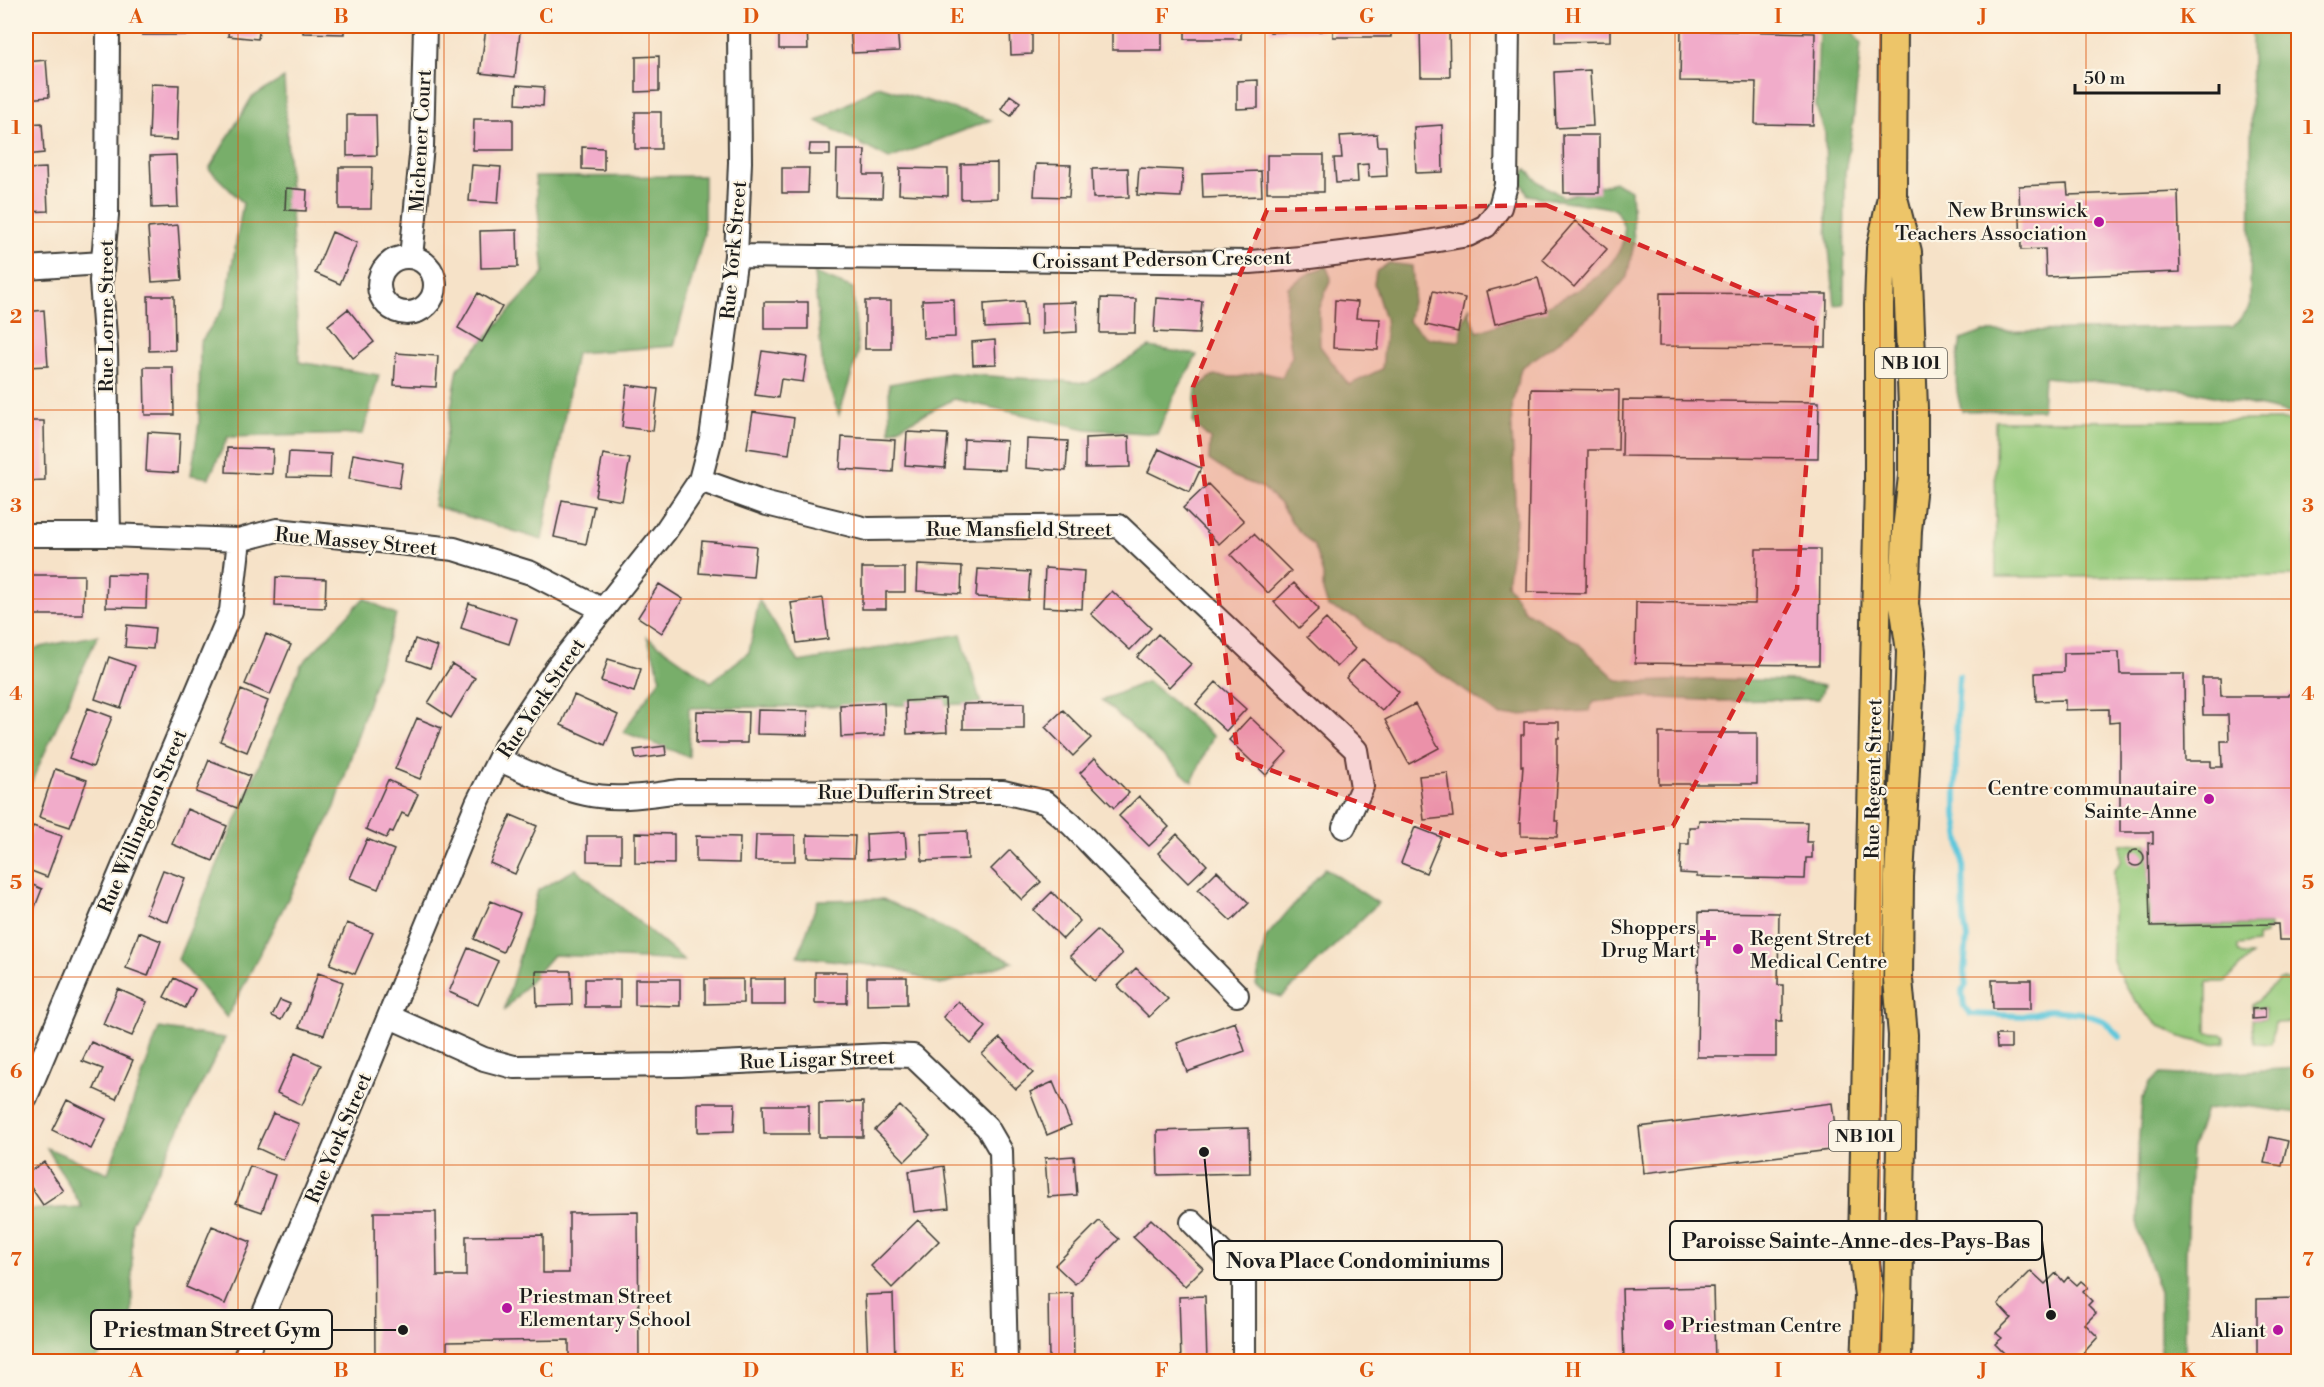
<svg xmlns="http://www.w3.org/2000/svg" width="2324" height="1387" viewBox="0 0 2324 1387" font-family="'Libre Bodoni',serif">
  <rect width="100%" height="100%" fill="#fcf5e5"/>
  <filter id="ink" filterUnits="userSpaceOnUse"><feTurbulence type="fractalNoise" baseFrequency=".0167" numOctaves="2"/><feDisplacementMap in="SourceGraphic" scale="12" xChannelSelector="R" yChannelSelector="G"/><feConvolveMatrix kernelMatrix="1 2 1 2 8 2 1 2 1" color-interpolation-filters="sRGB"/></filter>
  <filter id="wash" filterUnits="userSpaceOnUse"><feTurbulence type="fractalNoise" baseFrequency=".008" numOctaves="4" result="noise"/><feDisplacementMap in="SourceGraphic" scale="24" xChannelSelector="R" yChannelSelector="G"/><feGaussianBlur stdDeviation="1.35" result="paint"/><feColorMatrix in="noise" values="0 0 0 0 0 0 0 0 0 0 0 0 0 0 0 0 0 1.4 0 .05"/><feComposite in="paint" operator="in"/></filter>
  <g filter="url(#wash)">
    <rect width="100%" height="100%" fill="#f6e2c8"/>
    <!-- green -->
    <path fill="#96ca7b" stroke="#59734c" stroke-width="1.5" d="M2295,420V576L1996,577L1995,421Z
      M2148,843L2151,926L2270,925V930H2265V935L2257,937V943L2238,945V951L2242,955H2252L2225,982H2207V1033L2222,1034L2225,1037V1042C2218,1045 2211,1043 2203,1042C2159,1038 2126,997 2112,958L2114,870L2121,862V844Z
      M2280,980H2298V1022L2275,1023L2271,1044L2255,1043L2252,1019L2265,1018V1008L2252,1009V1005Z"/>
    <!-- forest -->
    <path fill="#78ae6b" stroke="#4a6544" stroke-width="1.5" d="M1804,26H1849L1861,44L1853,123L1845,173L1844,304L1835,305L1827,230L1825,133L1816,107L1819,33Z
      M2252,26H2298V418L2297,415L2186,390L2044,377L2042,410L1962,411C1953,387 1956,365 1961,340L1983,332L2233,327L2250,307Z
      M284,78L299,362L379,375L363,434L228,437L209,478L191,475L199,423L200,343L225,306L243,203L209,169L252,97Z
      M878,86L991,120L889,159L817,121Z
      M1526,169L1540,183L1563,197L1615,182L1631,190L1634,244L1627,277L1605,303L1557,343L1521,368L1511,408L1516,523L1507,584L1524,610L1578,643L1617,680L1644,682L1710,679L1795,681L1824,686L1819,699L1720,701L1638,697L1594,702L1589,711L1501,716L1419,659L1385,643L1357,618L1328,607L1323,591V575L1314,546L1295,527L1280,504L1263,488L1234,477L1209,460L1210,439L1193,423L1196,389L1212,376L1238,377L1261,372L1282,377L1292,356L1286,316L1288,287L1308,274L1326,266L1331,278L1319,310L1320,346L1349,385L1382,369L1386,322L1374,284L1376,272L1389,263L1412,266L1414,292L1408,321L1428,338L1460,341L1464,320L1470,306V316L1478,332C1520,316 1625,285 1624,230C1624,223 1618,215 1615,209C1586,203 1557,201 1528,195L1520,179Z
      M704,176V234L674,346L576,353L542,540L434,506L458,368L544,273L535,177Z
      M814,273L853,288L858,354L839,415L823,371Z
      M1149,347L1197,355L1173,398L1157,434L1086,429L954,399L890,432L889,384L949,373L1088,383Z
      M364,598L396,615L335,807L227,1018L178,959L301,665Z
      M759,600L799,662L961,634L981,704L689,708V757L623,732L661,678L647,637L711,682L749,652Z
      M98,635L26,794V650Z
      M1148,681L1213,736L1192,782L1102,700Z
      M1325,868L1378,903L1282,997L1264,992L1256,985L1266,937Z
      M576,869L685,961L553,955L504,1011L538,890Z
      M883,899L1013,962L940,985L895,968L798,956L818,900Z
      M159,1028L225,1038L132,1222V1320L94,1361H26V1210L82,1207L47,1148L108,1173Z
      M2298,1068V1113L2245,1106L2205,1110L2191,1150L2186,1255L2185,1361H2160V1292L2138,1231V1148L2142,1100L2150,1083L2161,1074L2180,1075Z"/>
    <g fill="none" stroke-linecap="round" stroke-linejoin="round">
      <!-- stream -->
      <path stroke="#5fc7db" stroke-width="6" d="M1959,676L1956,739V814L1963,858L1964,921L1967,938L1964,972L1966,985L1962,991L1964,1006L1970,1014L2023,1016L2050,1010L2082,1013L2104,1021L2120,1037"/>
    </g>
    <g id="blocks">
      <!-- building -->
      <path fill="#f1acca" d="M143,26H196V35H142Z
        M229,26H260L258,39L228,36Z
        M303,26H344V34L303,33Z
        M779,26H807L808,49H779Z
        M850,26H897L899,51L852,53Z
        M1010,26H1032V54L1011,55Z
        M1059,26H1089V29H1059Z
        M1112,26H1162V50H1112Z
        M1185,26H1241V39H1185Z
        M1270,26H1322V31L1270,32Z
        M1333,26H1391V37H1333Z
        M1420,26H1449L1450,77H1421Z
        M1555,26H1610V41L1555,42Z
        M486,28L520,32L515,77L480,73Z
        M1681,30L1815,33L1813,125L1755,124L1756,82L1680,81Z
        M659,56V91L636,92V57Z
        M46,60L49,97L26,99V62Z
        M1590,70L1593,126L1556,128L1554,72Z
        M1258,80V108L1237,109V81Z
        M151,84L179,85L177,140L149,139Z
        M517,85L544,87L543,106L516,104Z
        M1010,95L1020,102L1011,116L1001,109Z
        M635,112H661V149H635Z
        M347,115H376L377,155L347,156Z
        M474,119H513V150H473Z
        M42,123L44,153L26,155V124Z
        M1442,125L1443,172L1416,173L1414,127Z
        M1377,134L1378,146H1386L1387,176L1369,177L1368,164L1357,165L1358,182L1336,183L1334,158H1342L1340,136Z
        M1563,135H1599V193H1564Z
        M810,144H830V155H809Z
        M582,147L604,148V170L582,169Z
        M837,150H865L864,175H883L882,198L836,197Z
        M176,155L178,207L152,208L150,156Z
        M1267,155H1324V192H1267Z
        M997,163V198L961,199V164Z
        M1036,164L1071,165L1069,197L1034,196Z
        M472,165L501,167L498,203L469,201Z
        M339,167H372L371,209H339Z
        M46,168L48,211L26,212V169Z
        M782,168H809L808,193H782Z
        M900,168L948,169V196L899,194Z
        M1128,168L1129,197L1093,198L1092,169Z
        M1139,168L1183,170L1181,197L1137,195Z
        M1261,171L1262,196L1203,198L1202,173Z
        M2067,184L2068,195L2178,191L2180,272L2046,277L2045,249L2021,250L2019,186Z
        M286,188L307,190L306,211L285,210Z
        M1575,221L1607,249L1574,287L1542,259Z
        M178,225L182,280L152,282L148,228Z
        M517,230L518,267L481,268L480,231Z
        M332,232L357,243L340,284L315,273Z
        M1538,278L1547,311L1495,324L1487,291Z
        M1433,291L1465,298L1458,332L1426,325Z
        M478,293L502,307L482,342L458,328Z
        M1660,293L1827,294L1826,347L1659,346Z
        M148,296H174L175,350L149,351Z
        M1101,298L1136,299L1135,333H1100Z
        M1156,298L1202,301L1199,334L1154,332Z
        M954,299L955,337L923,338L922,300Z
        M1335,300L1358,302L1356,318L1380,319L1378,350L1333,348Z
        M865,301H891V349H865Z
        M1024,301L1026,326L985,328L984,304Z
        M764,302H808V329H764Z
        M1076,302L1077,332L1042,334V303Z
        M348,309L374,342L353,358L328,325Z
        M44,310L48,366L26,367V312Z
        M995,340L996,364L973,365L972,342Z
        M762,351L807,357L803,382L781,379L778,398L755,395Z
        M396,353L438,356L436,387L394,385Z
        M144,367H173L174,415H145Z
        M627,385L658,389L653,431L622,427Z
        M1531,389L1619,390L1618,450H1588L1586,593L1527,592Z
        M1623,400L1819,402L1818,458L1622,456Z
        M753,412L794,418L789,454L747,448Z
        M26,421H44L45,480L26,481Z
        M148,432L180,434L178,473L146,471Z
        M907,432L948,434L945,468L905,465Z
        M1129,436L1130,467L1085,468V438Z
        M842,437L895,440L893,472L840,469Z
        M964,439L1007,441L1005,470L963,468Z
        M1027,439L1068,441L1066,471L1026,468Z
        M227,448L273,449L272,474L226,472Z
        M1159,449L1201,468L1190,492L1148,472Z
        M289,452L331,454L330,478L287,477Z
        M353,454L403,463L399,488L349,479Z
        M603,454L630,459L622,501L595,496Z
        M1208,484L1244,521L1219,544L1183,508Z
        M562,500L594,506L586,544L554,537Z
        M1254,534L1291,571L1268,593L1231,555Z
        M702,541L756,546L753,577L699,573Z
        M1756,549H1820L1819,665L1635,663L1636,602L1755,604Z
        M918,565L962,567L961,594L917,591Z
        M862,568H905V592H886V609H862Z
        M1045,568L1084,571L1082,609L1043,607Z
        M978,569L1030,572L1028,600L976,597Z
        M107,574L147,575L146,608L106,607Z
        M28,575H84L83,615H28Z
        M276,577L326,579L325,608L275,606Z
        M1294,583L1319,609L1299,628L1274,602Z
        M659,584L683,599L662,633L638,617Z
        M1112,591L1151,628L1130,650L1091,614Z
        M823,598L828,639L797,643L791,603Z
        M469,603L517,619L509,644L461,628Z
        M1326,619L1355,649L1337,667L1307,637Z
        M127,625L155,628L153,649L125,647Z
        M266,634L291,645L270,695L245,684Z
        M1158,634L1191,664L1169,687L1137,657Z
        M415,639L438,647L430,668L408,660Z
        M2119,652L2120,674H2184L2185,761H2211V767H2222L2221,741H2229L2228,715H2203L2202,678H2220L2221,696H2289V694H2298V940H2279L2278,924L2150,926L2148,843L2153,844V832H2120V722L2109,723V709L2065,710V700L2036,701L2035,673L2064,672V653Z
        M109,657L135,666L121,708L95,699Z
        M608,659L641,669L634,692L601,681Z
        M1363,659L1399,692L1382,711L1346,678Z
        M452,664L475,678L451,718L428,703Z
        M1216,682L1246,709L1226,731L1196,704Z
        M241,690L268,701L247,752L220,741Z
        M574,695L618,715L605,745L561,725Z
        M945,699L947,732L907,734L906,701Z
        M884,703L885,735L841,737L840,705Z
        M1024,703V729H963V704Z
        M1415,704L1439,748L1409,764L1385,720Z
        M88,708L112,717L93,767L69,758Z
        M758,710L808,711L807,735L757,734Z
        M1063,710L1091,738L1073,756L1045,727Z
        M697,711L748,712L747,743H696Z
        M1250,717L1287,752L1266,775L1229,740Z
        M417,718L441,728L420,779L395,769Z
        M1524,722H1559V738H1557V765H1558L1555,821H1558L1557,837L1521,836V823H1519L1523,766H1521V735H1524Z
        M1659,733H1757V784H1659Z
        M665,746L666,755L636,759L634,750Z
        M1095,758L1129,793L1114,808L1080,773Z
        M209,760L250,776L237,808L196,792Z
        M55,769L87,780L70,827L39,817Z
        M1448,773L1453,817L1424,820L1419,776Z
        M388,780L418,794L408,816L402,813L393,832L390,831L386,838L366,829Z
        M1139,796L1169,827L1149,846L1119,816Z
        M187,809L227,826L213,861L172,844Z
        M511,815L537,826L515,874L490,863Z
        M1699,820L1807,822L1806,842H1812V858H1806L1805,879L1697,877V874L1680,873L1681,844H1689V827H1698Z
        M33,826L62,836L47,877L26,869V846Z
        M1415,827L1441,837L1426,873L1401,863Z
        M967,831L968,859L922,861L921,833Z
        M905,832L907,857L867,860L866,834Z
        M635,833L674,834V864L635,863Z
        M1177,834L1207,865L1188,883L1158,853Z
        M756,835H795V861H755Z
        M807,835L855,836L854,858L807,857Z
        M587,836H621V862L587,861Z
        M696,836L740,837L739,863L696,862Z
        M367,839L394,850L378,889L350,878Z
        M2128 858a8 8 0 1 1 16 0a8 8 0 1 1-16 0Z
        M1010,850L1041,882L1022,900L991,869Z
        M163,870L185,878L168,922L146,913Z
        M1217,871L1249,903L1231,921L1198,890Z
        M26,882L42,889L26,930Z
        M1052,892L1080,921L1063,939L1034,910Z
        M491,901L520,913L503,952L474,939Z
        M1699,912L1779,913L1778,985H1783V1004L1782,1021H1776V1057H1697Z
        M347,923L373,933L355,974L330,964Z
        M1097,930L1122,954L1095,981L1070,956Z
        M139,932L161,941L148,976L126,968Z
        M468,948L498,961L478,1005L449,992Z
        M1136,968L1168,999L1149,1017L1118,986Z
        M536,971H571L572,1005L537,1006Z
        M815,972H847V1003H815Z
        M318,973L343,982L324,1035L299,1027Z
        M867,977H907V1004L867,1005Z
        M174,978L195,989L185,1008L164,997Z
        M585,979H620V1007H585Z
        M635,979H680V1006L635,1005Z
        M705,979H743V1003L705,1004Z
        M750,979H785V1005H750Z
        M1992,980H2031V1009H1993Z
        M118,989L147,1002L132,1036L103,1024Z
        M280,1000L290,1004L281,1020L272,1016Z
        M958,1001L986,1027L971,1044L943,1017Z
        M2265,1008V1018L2252,1019V1009Z
        M1235,1022L1245,1051L1187,1072L1177,1043Z
        M1996,1035H2011V1048H1997Z
        M1000,1038L1033,1073L1016,1089L982,1054Z
        M91,1042L133,1060L116,1099L94,1089L103,1069L82,1061Z
        M295,1053L321,1065L302,1105L277,1093Z
        M1053,1082L1071,1125L1047,1135L1030,1092Z
        M67,1100L106,1119L91,1149L52,1130Z
        M863,1102V1137H819V1103Z
        M698,1103H735L734,1131L698,1132Z
        M1832,1103L1838,1149L1644,1173L1639,1127Z
        M763,1105H809V1134H764Z
        M900,1106L930,1136L905,1161L875,1130Z
        M273,1113L299,1124L283,1160L257,1148Z
        M1249,1128L1250,1173L1158,1175L1157,1131Z
        M2270,1137L2288,1141L2282,1166L2264,1163Z
        M1074,1156L1077,1195L1048,1197L1045,1158Z
        M44,1162L64,1191L43,1205L26,1180V1174Z
        M250,1166L275,1175L262,1212L236,1203Z
        M944,1166L949,1208L914,1212L909,1171Z
        M374,1212H436L437,1276H466V1236L543,1235V1273H569V1213L638,1212L639,1362H569V1340L447,1342V1362H375Z
        M1151,1219L1203,1268L1185,1286L1133,1237Z
        M918,1220L939,1241L892,1288L871,1266Z
        M1099,1221L1119,1239L1075,1284L1055,1265Z
        M212,1226L251,1242L225,1304L186,1287Z
        M2031,1271L2045,1284L2056,1273L2064,1282L2068,1277L2077,1285L2081,1281L2088,1287L2083,1292L2092,1301L2088,1305L2096,1313L2085,1324L2098,1337L2075,1362H2056L2052,1358L2049,1362H2003L1999,1358L2004,1353L1995,1344L2002,1338L1996,1333L2011,1318L1998,1304Z
        M1713,1287L1715,1362H1624L1622,1289Z
        M1073,1293L1074,1362H1049L1048,1294Z
        M893,1294L895,1361L868,1362L865,1295Z
        M1205,1296L1207,1362H1181L1179,1297Z
        M2298,1298V1362H2257V1299Z"/>
    </g>
  </g>
  <g filter="url(#ink)">
    <use href="#blocks" fill-opacity="0" stroke="#3d3a36" stroke-width="1.5"/>
    <g fill="none" stroke-linecap="round" stroke-linejoin="round">
      <!-- minor casing -->
      <g stroke="#3d3a36" stroke-width="26">
        <path id="minor" d="M108,26L107,215L101,281L106,351L109,535
          M736,256L1250,262L1301,258L1415,244L1468,235L1486,226L1500,207L1506,185L1508,26
          M411,257L422,146L425,26
          M379 285a28 28 0 1 1 56 0a28 28 0 1 1-56 0Z
          M26,268L102,263
          M700,480L767,504L867,529L1119,526L1356,750L1362,787L1344,827
          M26,535H109L239,540L277,530L454,549L531,573L603,610
          M499,760C527,771 557,788 586,794C617,801 649,795 680,791L1003,792L1045,802L1071,824L1237,995
          M390,1017L484,1059L514,1067L680,1065L882,1055L913,1056L987,1127L1001,1151L1006,1362
          M26,1097L231,611L239,540
          M1192,1222L1244,1275V1362
          M243,1362L343,1128L477,803L508,741L557,667L665,532L700,480L711,438L736,256L740,162L739,26"/>
      </g>
      <!-- major casing -->
      <g stroke="#3d3a36" stroke-width="32">
        <path id="major" d="M1894,202L1907,252L1913,408V476L1907,530L1904,604L1911,651L1910,679L1899,877L1898,979L1903,1035L1897,1362
          M1866,1362L1869,1296L1863,1245L1879,480V305L1881,249L1892,197L1893,26"/>
      </g>
      <!-- minor -->
      <use href="#minor" stroke="#fff" stroke-width="22"/>
      <!-- major -->
      <use href="#major" stroke="#edc569" stroke-width="28"/>
    </g>
  </g>
  <!-- marked area -->
  <path fill="#d62828" fill-opacity="0.2" stroke="#d62828" stroke-width="4.5" stroke-dasharray="12 8" stroke-linejoin="round" d="M1546,205L1817,320L1797,589L1673,826L1501,855L1238,758L1193,387L1267,210Z"/>
  <!-- grid -->
  <path fill="none" stroke="#de560d" stroke-width="1.5" stroke-opacity="0.55" d="M238,26V1362M444,26V1362M649,26V1362M854,26V1362M1059,26V1362M1265,26V1362M1470,26V1362M1675,26V1362M1880,26V1362M2086,26V1362M26,222H2298M26,410H2298M26,599H2298M26,788H2298M26,977H2298M26,1165H2298"/>
  <!-- markers -->
  <g fill="#b5179e" stroke="#fcf5e5" stroke-width="2">
    <circle cx="2099" cy="222" r="6"/>
    <circle cx="2209" cy="799" r="6"/>
    <path d="M1705 929h6v6h6v6h-6v6h-6v-6h-6v-6h6z"/>
    <circle cx="1738" cy="949" r="6"/>
    <circle cx="507" cy="1308" r="6"/>
    <circle cx="1669" cy="1325" r="6"/>
    <circle cx="2278" cy="1330" r="6"/>
  </g>
  <g text-anchor="middle" stroke-width="4.5" stroke-linejoin="round" paint-order="stroke">
    <!-- shield labels -->
    <g fill="#fcf5e5" stroke="#5f5d58" stroke-width="1.5">
      <rect x="1875" y="348" width="72" height="30" rx="4.5"/>
      <rect x="1829" y="1121" width="72" height="30" rx="4.5"/>
    </g>
    <g font-size="18" font-weight="bold" fill="#1c1c1c">
      <text x="1911" y="369">NB 101</text>
      <text x="1865" y="1142">NB 101</text>
    </g>
    <!-- street labels -->
    <g font-size="20" fill="#1c1c1c" stroke="#fcf5e5">
      <text transform="translate(420 141) rotate(-87)" y="7">Michener Court</text>
      <text transform="translate(733 250) rotate(-85)" y="7">Rue York Street</text>
      <text transform="translate(1162 259) rotate(-1)" y="7">Croissant Pederson Crescent</text>
      <text transform="translate(106 316) rotate(-90)" y="7">Rue Lorne Street</text>
      <text x="1019" y="536">Rue Mansfield Street</text>
      <text transform="translate(356 541) rotate(5)" y="7">Rue Massey Street</text>
      <text transform="translate(541 698) rotate(-56)" y="7">Rue York Street</text>
      <text transform="translate(1873 779) rotate(-89)" y="7">Rue Regent Street</text>
      <text x="905" y="799">Rue Dufferin Street</text>
      <text transform="translate(142 821) rotate(-67)" y="7">Rue Willingdon Street</text>
      <text transform="translate(817 1059) rotate(-2)" y="7">Rue Lisgar Street</text>
      <text transform="translate(338 1138) rotate(-67)" y="7">Rue York Street</text>
    </g>
    <!-- poi labels -->
    <g font-size="20" fill="#1c1c1c" stroke="#fcf5e5" text-anchor="end">
      <text x="2087" y="217">New Brunswick<tspan x="2087" dy="23">Teachers Association</tspan></text>
      <text x="2197" y="795">Centre communautaire<tspan x="2197" dy="23">Sainte-Anne</tspan></text>
      <text x="1696" y="934">Shoppers<tspan x="1696" dy="23">Drug Mart</tspan></text>
      <text x="1750" y="945" text-anchor="start">Regent Street<tspan x="1750" dy="23">Medical Centre</tspan></text>
      <text x="519" y="1303" text-anchor="start">Priestman Street<tspan x="519" dy="23">Elementary School</tspan></text>
      <text x="1681" y="1332" text-anchor="start">Priestman Centre</text>
      <text x="2266" y="1337">Aliant</text>
    </g>
  </g>
  <!-- callouts -->
  <path fill="none" stroke="#1c1c1c" stroke-width="2" d="M2051 1315L2042 1240M1204 1152L1214 1261M403 1330L332 1330"/>
  <g fill="#1c1c1c" stroke="#fcf5e5" stroke-width="2">
    <circle cx="2051" cy="1315" r="6"/>
    <circle cx="1204" cy="1152" r="6"/>
    <circle cx="403" cy="1330" r="6"/>
  </g>
  <g fill="#fcf5e5" stroke="#1c1c1c" stroke-width="2">
    <rect x="1670" y="1221" width="372" height="39" rx="6"/>
    <rect x="1214" y="1241" width="288" height="39" rx="6"/>
    <rect x="91" y="1310" width="241" height="39" rx="6"/>
  </g>
  <g font-size="21" text-anchor="middle" font-weight="bold" fill="#1c1c1c">
    <text x="1856" y="1248">Paroisse Sainte-Anne-des-Pays-Bas</text>
    <text x="1358" y="1268">Nova Place Condominiums</text>
    <text x="212" y="1337">Priestman Street Gym</text>
  </g>
  <!-- margin -->
  <rect width="2324" height="1387" fill="none" stroke="#fcf5e5" stroke-width="66"/>
  <!-- scale -->
  <path d="M2075 84v9h144v-9" fill="none" stroke="#1c1c1c" stroke-width="3"/>
  <text x="2084" y="84" font-size="18" fill="#1c1c1c" stroke="#fcf5e5" stroke-width="4.5" paint-order="stroke">50 m</text>
  <rect x="33" y="33" width="2258" height="1321" fill="none" stroke="#de560d" stroke-width="2"/>
  <g font-size="20" text-anchor="middle" font-weight="bold" fill="#de560d">
    <text x="136" y="23">A</text>
    <text x="341" y="23">B</text>
    <text x="546" y="23">C</text>
    <text x="751" y="23">D</text>
    <text x="957" y="23">E</text>
    <text x="1162" y="23">F</text>
    <text x="1367" y="23">G</text>
    <text x="1573" y="23">H</text>
    <text x="1778" y="23">I</text>
    <text x="1983" y="23">J</text>
    <text x="2188" y="23">K</text>
    <text x="16" y="134">1</text>
    <text x="2308" y="134">1</text>
    <text x="16" y="323">2</text>
    <text x="2308" y="323">2</text>
    <text x="16" y="512">3</text>
    <text x="2308" y="512">3</text>
    <text x="16" y="700">4</text>
    <text x="2308" y="700">4</text>
    <text x="16" y="889">5</text>
    <text x="2308" y="889">5</text>
    <text x="16" y="1078">6</text>
    <text x="2308" y="1078">6</text>
    <text x="16" y="1266">7</text>
    <text x="2308" y="1266">7</text>
    <text x="136" y="1377">A</text>
    <text x="341" y="1377">B</text>
    <text x="546" y="1377">C</text>
    <text x="751" y="1377">D</text>
    <text x="957" y="1377">E</text>
    <text x="1162" y="1377">F</text>
    <text x="1367" y="1377">G</text>
    <text x="1573" y="1377">H</text>
    <text x="1778" y="1377">I</text>
    <text x="1983" y="1377">J</text>
    <text x="2188" y="1377">K</text>
  </g>
</svg>
